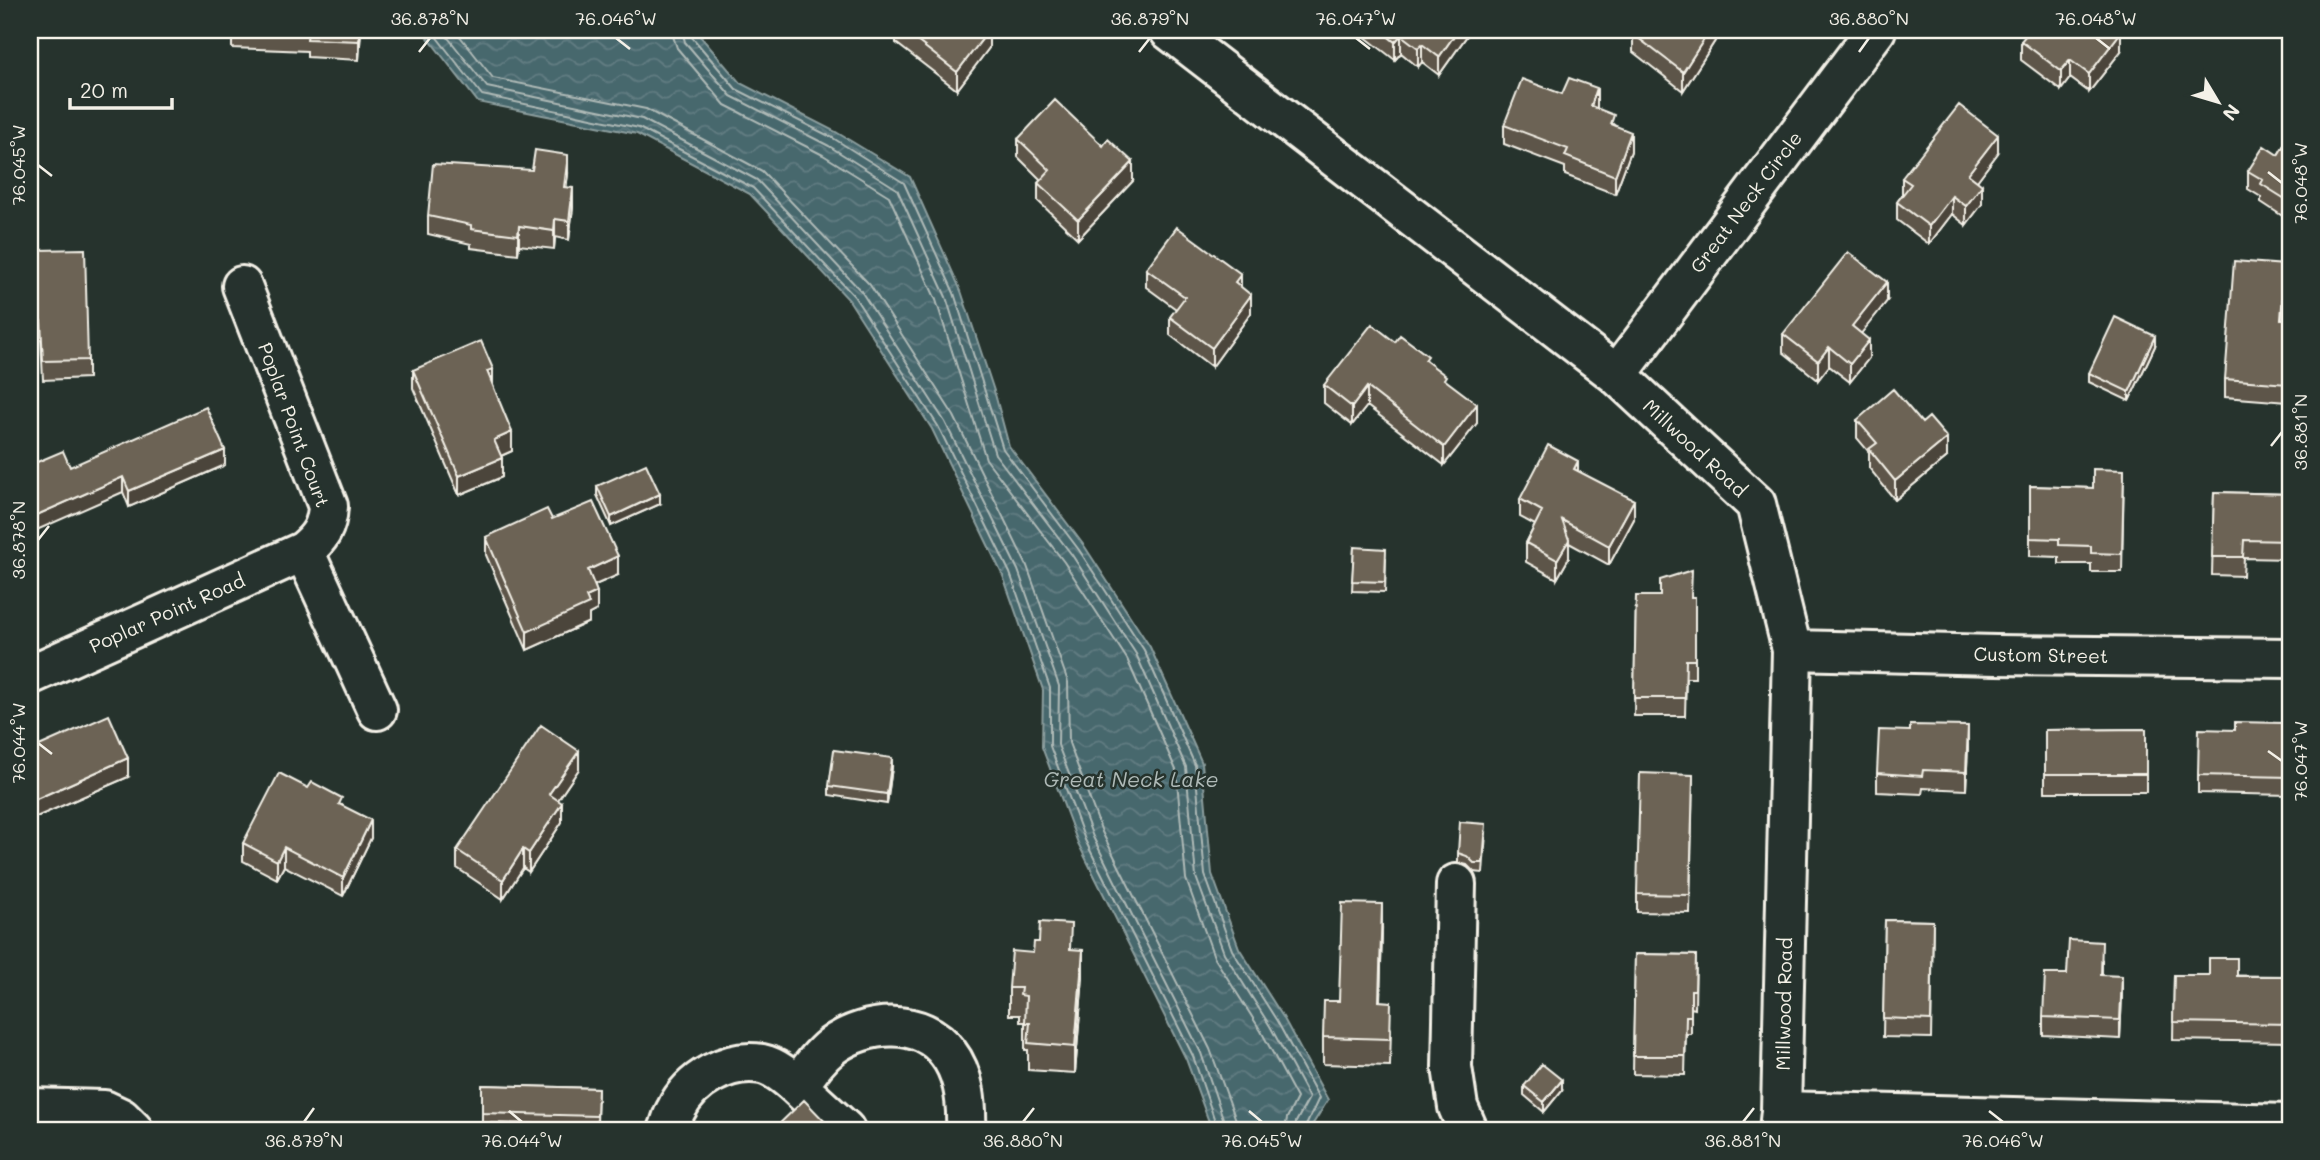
<svg xmlns="http://www.w3.org/2000/svg" width="2320" height="1160" viewBox="0 0 2320 1160" font-family="Mali,sans-serif">
  <defs>
    <pattern id="water-waves" width="16" height="10" patternUnits="userSpaceOnUse" patternTransform="scale(1.75)"><rect width="16" height="10" fill="#47676d"/><path d="M0 5q4-4 8 0t8 0" fill="none" stroke="#627d82"/></pattern>
  </defs>
  <rect width="100%" height="100%" fill="#26332d"/>
  <filter id="ink" filterUnits="userSpaceOnUse"><feTurbulence type="fractalNoise" baseFrequency=".0143" numOctaves="2"/><feDisplacementMap in="SourceGraphic" scale="14" xChannelSelector="R" yChannelSelector="G"/><feConvolveMatrix kernelMatrix="1 2 1 2 8 2 1 2 1" color-interpolation-filters="sRGB"/></filter>
  <g filter="url(#ink)">
    <!-- water -->
    <path fill="url(#water-waves)" stroke="#8c9e9e" stroke-width="2" d="M422,30H695L740,83L836,132L910,177L961,291L995,394L1009,446L1085,547L1150,647L1202,763L1212,874L1239,948L1283,1017L1328,1100L1309,1130H1212L1186,1059L1078,843L1042,747L1043,690L1003,576L932,429L849,300L750,194L637,134L478,102Z"/>
    <g fill="none" stroke-linecap="round" stroke-linejoin="round">
      <!-- shore -->
      <path stroke="#afbab7" stroke-width="2" d="M431,30L482,95L639,128L753,188L854,296L938,426L1010,573L1050,688V746L1085,840L1193,1056L1218,1130
        M442,30L487,87L642,119L757,180L861,291L945,422L1018,570L1059,686L1058,745L1093,837L1201,1053L1227,1130
        M455,30L493,78L646,109L762,171L870,285L954,416L1027,566L1068,682L1069,743L1102,832L1210,1049L1236,1120L1238,1130
        M671,30L677,48L725,105L823,155L889,196L936,300L986,459L1064,562L1127,659L1176,770L1186,879L1214,957L1261,1031L1297,1098L1287,1118L1285,1130
        M682,30L685,42L731,96L829,146L897,189L946,297L995,454L1072,555L1136,654L1186,767L1196,877L1224,953L1270,1026L1309,1098L1296,1122L1295,1130
        M691,30L692,37L736,89L833,138L904,183L954,293L1003,449L1079,550L1144,650L1195,765L1205,875L1232,950L1277,1021L1319,1098L1304,1130"/>
      <!-- minor casing -->
      <g stroke="#f4f1e8" stroke-width="44">
        <path id="minor" d="M1169,30L1617,375L1756,504L1792,650L1781,1111L1779,1130
          M1617,375L1876,30
          M304,551L377,710
          M1792,650L1996,655L2290,658
          M30,675L304,551C320,538 327,527 328,506L242,286
          M1456,884L1452,1067L1458,1107L1468,1130
          M30,1108L104,1110L121,1118L133,1130
          M1781,1111L2290,1124
          M668,1130C671,1124 672,1116 676,1110C690,1080 728,1058 762,1064C776,1067 788,1078 798,1087
          M845,1130L798,1087C808,1071 818,1057 832,1046C866,1021 922,1017 948,1053C965,1075 967,1104 966,1130"/>
      </g>
      <!-- minor -->
      <use href="#minor" stroke="#26332d" stroke-width="38"/>
    </g>
    <!-- wall -->
    <path fill="#5d5548" stroke="#f4f1e8" stroke-width="2" d="M232,30H361L359,60L307,57V51L232,48Z
      M885,30H989V48L957,90L896,43V38Z
      M1356,30H1471L1439,75L1422,62L1418,67L1401,53L1395,60Z
      M1722,30L1683,91L1633,52V34Z
      M1726,30H1740L1735,37Z
      M2021,41L2121,51L2089,92L2070,78L2061,90L2021,60Z
      M1562,94L1597,107V108L1614,125L1631,151L1615,194L1565,175V167L1504,144V125Z
      M2290,135V221L2261,202V197L2248,189V171L2278,155Z
      M1018,139L1133,181L1078,239L1038,201V183L1041,180L1018,157Z
      M1998,153L1977,181L1982,204L1966,225L1952,214L1929,244L1897,220V202L1902,195V178Z
      M568,174L566,187L573,207L569,240L555,237L554,249L519,245L518,254L471,248V244L428,234V216Z
      M38,250L88,360V378L43,380L41,339L30,340V278L38,277Z
      M1146,269L1241,287L1251,313L1212,367L1170,335V317L1176,309L1146,287Z
      M2285,284L2282,319H2288L2287,402L2225,397V379Z
      M1887,301L1861,333L1869,358L1850,382L1829,366L1818,380L1783,352V334Z
      M1395,342L1428,362L1446,381L1477,423L1444,465L1367,406L1352,425L1324,403V385Z
      M2155,346L2129,401L2089,382V373Z
      M413,370L493,385L512,451L501,456L502,477L459,495L413,388Z
      M1857,420L1922,423L1947,457L1895,500L1869,468V452L1857,438Z
      M225,465L129,507L123,492L70,467Z
      M2124,470L2122,572H2091V564H2059V557L2030,556V486L2093,488Z
      M1578,471L1634,519L1609,565L1569,543V558L1557,579L1526,562V543L1535,525L1520,517V499Z
      M597,486L660,504L611,526L597,495Z
      M2214,492L2290,494V559L2244,558L2243,576L2212,575Z
      M552,519L618,575L595,585L597,610L589,614V622L527,650L486,555V537Z
      M1354,547L1386,558L1385,592L1352,591Z
      M1636,596L1695,597V678H1686L1685,716H1634Z
      M2146,729V792H2045V730Z
      M2284,730H2290V795L2198,793V775Z
      M1968,745L1966,790L1923,788L1922,794L1877,792V773Z
      M30,750L128,777L34,818L30,808Z
      M892,767L887,804L829,795V786Z
      M579,769L558,800L562,822L529,872L523,868L503,899L457,868V850Z
      M1693,775L1690,913L1637,912V894Z
      M342,805L371,838L343,896L284,866L277,879L243,861V843Z
      M1486,833L1483,873L1474,872L1467,865L1458,863V853Z
      M1885,920L1933,921L1931,1038L1883,1037Z
      M1382,931L1380,1001L1391,1029L1390,1066L1323,1064V1037L1339,1001Z
      M1071,949L1083,976L1075,1073L1028,1070V1050H1025V1022H1020V1015H1009V988L1033,953Z
      M1635,954L1696,955L1695,1009L1691,1008V1034H1686L1685,1075L1633,1074Z
      M2102,960V975L2122,994L2120,1039L2043,1035V1017L2067,974Z
      M2174,975L2290,976V1042L2173,1040Z
      M482,1085L598,1088L597,1125L482,1123Z
      M1524,1086L1562,1090L1544,1112L1524,1095Z"/>
    <!-- shaded-wall -->
    <path fill="#4c453b" stroke="#f4f1e8" stroke-width="2" d="M360,30H361L359,60V41Z
      M989,30V48L957,90V72Z
      M1458,30H1471L1439,75V57Z
      M1710,30H1722L1683,91V72Z
      M1735,30H1740L1735,37Z
      M2121,32V51L2089,92V74Z
      M1401,35V53L1395,60V42Z
      M1422,44V62L1418,67V48Z
      M2070,60V78L2061,90V71Z
      M1597,88V107L1591,124V106Z
      M1631,132V151L1615,194V176Z
      M1998,135V153L1968,193V174Z
      M568,155V174L564,206V187Z
      M1133,162V181L1078,239V220Z
      M1982,185V204L1966,225V206Z
      M573,188V207L569,240V221Z
      M1952,196V214L1929,244V226Z
      M555,219V237L554,249V231Z
      M519,226V245L518,254V235Z
      M2285,265V284L2281,337V319Z
      M1241,274V292L1235,282Z
      M1887,282V301L1852,345V326Z
      M1251,295V313L1212,367V348Z
      M2155,336V346L2129,401V392Z
      M1869,340V358L1850,382V364Z
      M1829,347V366L1818,380V361Z
      M493,369V387L487,371Z
      M1367,387V406L1352,425V407Z
      M1477,404V423L1444,465V447Z
      M512,432V451L494,459V440Z
      M1947,438V457L1895,500V481Z
      M225,450V465L129,507V491Z
      M502,458V477L459,495V476Z
      M1578,461V479L1574,469Z
      M123,477V492L30,533V518Z
      M660,494V504L611,526V517Z
      M1634,500V519L1609,565V546Z
      M1569,540V558L1557,579V560Z
      M618,556V575L588,588V570Z
      M597,592V610L589,614V622L527,650V632L586,597Z
      M1968,726V745L1966,790V772Z
      M579,751V769L549,813V794Z
      M128,758V777L34,818V800Z
      M892,758V767L887,804V794Z
      M562,803V822L529,872V853Z
      M371,820V838L343,896V878Z
      M284,847V866L277,879V861Z
      M523,849V868L503,899V880Z
      M1382,904V931L1379,1028V1001Z
      M1083,950V976L1075,1073V1047Z
      M2122,976V994L2120,1039V1020Z
      M1562,1080V1090L1544,1112V1102Z"/>
    <!-- building -->
    <path fill="#6c6354" stroke="#f4f1e8" stroke-width="2" d="M236,30H360L359,41L307,39L308,33Z
      M903,30H989L957,72Z
      M1380,30H1458L1439,57L1422,44L1418,48L1401,35L1395,42Z
      M1636,30H1710L1683,72L1633,34Z
      M2030,30H2118L2121,32L2089,74L2070,60L2061,71L2021,41Z
      M1569,78L1597,88L1591,106L1614,115L1611,124L1631,132L1615,176L1565,156L1568,149L1504,125L1522,79L1562,94Z
      M1055,100L1103,146L1108,139L1133,162L1078,220L1038,183L1050,170L1018,139Z
      M1959,105L1998,135L1968,174L1982,185L1966,206L1952,196L1929,226L1897,202L1911,184L1902,178Z
      M2290,135V202L2261,184L2263,180L2248,171L2264,146L2278,155Z
      M535,150L568,155L564,187L573,188L569,221L555,219L554,231L519,226L518,235L471,229V225L428,216L433,164L532,170Z
      M1177,227L1241,274L1235,282L1251,295L1212,348L1170,317L1185,297L1146,269Z
      M85,249L88,360L43,361L41,321H30V278L39,277L38,250Z
      M1848,252L1887,282L1852,326L1869,340L1850,364L1829,347L1818,361L1783,334Z
      M2234,261L2285,265L2281,319H2288L2287,384L2225,379Z
      M2115,317L2155,336L2129,392L2089,373Z
      M1372,324L1395,342L1400,335L1428,356L1425,360L1446,376L1444,379L1477,404L1444,447L1367,387L1352,407L1324,385Z
      M481,341L493,369L487,371L512,432L494,440L502,458L459,476L413,370Z
      M1893,389L1922,423L1929,417L1947,438L1895,481L1869,449L1877,443L1857,420Z
      M206,407L225,450L129,491L123,477L30,518V465L63,451L70,467Z
      M1548,445L1578,461L1574,469L1634,500L1609,546L1562,520L1569,540L1557,560L1526,543L1542,511L1520,499Z
      M646,464L660,494L611,517L597,486Z
      M2093,469L2124,470L2122,554L2091,553V546L2059,545V539L2030,538V486L2093,488Z
      M2214,492L2290,494V541L2244,540L2243,557H2212Z
      M593,502L618,556L588,570L597,592L586,597L589,604L527,632L486,537L547,509L552,519Z
      M1354,547L1386,549L1385,582L1352,581Z
      M1692,570L1691,597H1695V660H1686L1685,698H1634L1636,596H1660V580Z
      M109,715L128,758L34,800L30,790V750Z
      M2235,722L2284,723L2283,730H2290V777L2198,775L2199,729L2235,730Z
      M541,725L579,751L549,794L562,803L529,853L523,849L503,880L457,850Z
      M1910,725L1968,726L1966,772L1923,770L1922,776L1877,773L1879,730L1910,731Z
      M2146,729V774H2045V730Z
      M834,750L892,758L887,794L829,786Z
      M279,773L308,788L312,782L342,798L339,804L371,820L343,878L284,847L277,861L243,843Z
      M1640,773L1693,775L1690,895L1637,894Z
      M1460,822L1486,824L1483,863H1474L1467,856L1458,853Z
      M1342,903L1382,904L1379,1001L1391,1002L1390,1039L1323,1037L1324,1001H1339Z
      M1885,920L1933,921L1931,1020L1883,1018Z
      M1040,922L1071,924L1070,949L1083,950L1075,1047L1028,1043L1030,1023H1025L1026,996L1020,995L1021,988H1009L1012,951L1033,953L1034,942H1039Z
      M2069,940L2102,942L2101,975L2122,976L2120,1020L2043,1017L2045,974H2067Z
      M1635,954L1696,955L1695,990H1691V1016H1686L1685,1056H1633Z
      M2209,958H2237V976H2290V1024L2173,1022L2174,975H2209Z
      M1542,1064L1562,1080L1544,1102L1524,1086Z
      M482,1085L598,1088L597,1116L482,1113Z
      M804,1100L833,1130H773Z
      M1033,1126L1037,1130H1028Z"/>
  </g>
  <!-- ticks -->
  <path fill="none" stroke="#f4f1e8" stroke-width="2.5" d="M616,38L630,49M1356,38L1370,49M2096,38L2110,49M419,52L430,38M1139,52L1150,38M1859,52L1869,38M38,165L52,176M2268,172L2282,183M2271,446L2282,432M38,540L49,526M38,743L52,754M2268,751L2282,761M509,1111L522,1122M1249,1111L1262,1122M1989,1111L2003,1122M304,1122L314,1108M1023,1122L1034,1108M1743,1122L1754,1108"/>
  <g text-anchor="middle" stroke-width="5" stroke-linejoin="round" paint-order="stroke">
    <!-- street labels -->
    <g font-size="19" fill="#f4f1e8" stroke="#26332d">
      <text transform="translate(1746 202) rotate(-53)" y="7">Great Neck Circle</text>
      <text transform="translate(294 425) rotate(70)" y="7">Poplar Point Court</text>
      <text transform="translate(1695 448) rotate(43)" y="7">Millwood Road</text>
      <text transform="translate(167 613) rotate(-24)" y="7">Poplar Point Road</text>
      <text transform="translate(2041 655) rotate(1)" y="7">Custom Street</text>
      <text transform="translate(1784 1004) rotate(-89)" y="7">Millwood Road</text>
    </g>
    <!-- water labels -->
    <g font-size="21" font-style="italic" fill="#afbab7" stroke="#26332d">
      <text x="1131" y="787">Great Neck Lake</text>
    </g>
  </g>
  <!-- margin -->
  <rect width="2320" height="1160" fill="none" stroke="#26332d" stroke-width="77"/>
  <!-- north arrow -->
  <g transform="translate(2218 102) rotate(128)" stroke="#26332d" stroke-width="5" paint-order="stroke">
  <path d="M0-5L12 26L0 18L-12 26Z" fill="#f4f1e8"/>
  <text y="-10" font-size="19" font-weight="bold" text-anchor="middle" fill="#f4f1e8">N</text>
  </g>
  <!-- scale -->
  <path d="M70 98v10h102v-10" fill="none" stroke="#f4f1e8" stroke-width="3.5"/>
  <text x="80" y="98" font-size="21" fill="#f4f1e8" stroke="#26332d" stroke-width="5" paint-order="stroke">20 m</text>
  <rect x="38" y="38" width="2244" height="1084" fill="none" stroke="#f4f1e8" stroke-width="2.5"/>
  <g font-size="18" text-anchor="middle" fill="#f4f1e8">
    <text x="430" y="25">36.878°N</text>
    <text x="616" y="25">76.046°W</text>
    <text x="1150" y="25">36.879°N</text>
    <text x="1356" y="25">76.047°W</text>
    <text x="1869" y="25">36.880°N</text>
    <text x="2096" y="25">76.048°W</text>
    <text transform="translate(19 165) rotate(-90)" y="6">76.045°W</text>
    <text transform="translate(2301 183) rotate(-90)" y="6">76.048°W</text>
    <text transform="translate(2301 432) rotate(-90)" y="6">36.881°N</text>
    <text transform="translate(19 540) rotate(-90)" y="6">36.878°N</text>
    <text transform="translate(19 743) rotate(-90)" y="6">76.044°W</text>
    <text transform="translate(2301 761) rotate(-90)" y="6">76.047°W</text>
    <text x="304" y="1147">36.879°N</text>
    <text x="522" y="1147">76.044°W</text>
    <text x="1023" y="1147">36.880°N</text>
    <text x="1262" y="1147">76.045°W</text>
    <text x="1743" y="1147">36.881°N</text>
    <text x="2003" y="1147">76.046°W</text>
  </g>
</svg>
